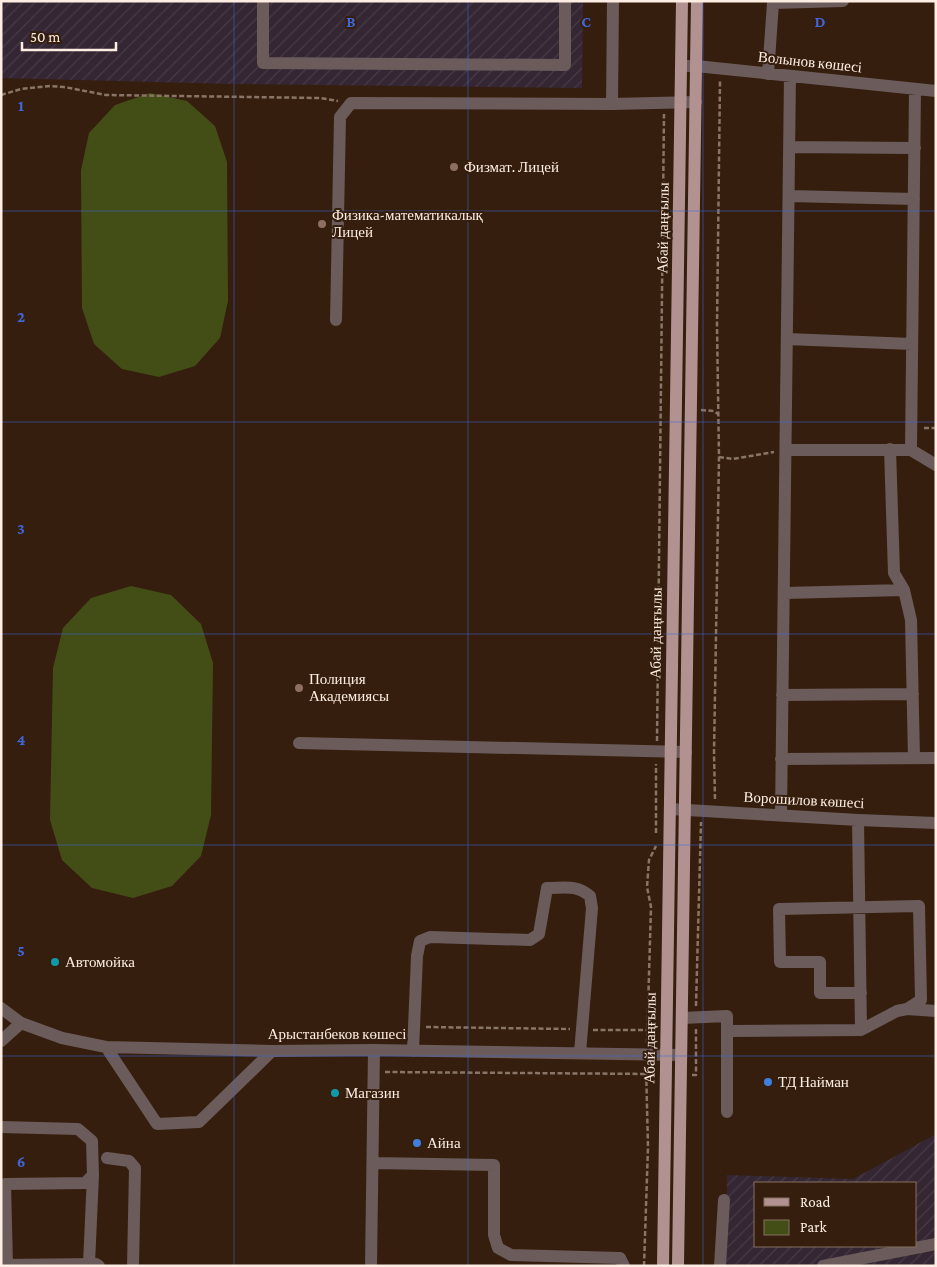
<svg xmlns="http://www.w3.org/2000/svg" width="937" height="1267" viewBox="0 0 937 1267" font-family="'Crimson Pro',serif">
  <defs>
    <pattern id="industrial-furrows" width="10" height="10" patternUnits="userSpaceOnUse" patternTransform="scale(1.25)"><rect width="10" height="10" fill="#342633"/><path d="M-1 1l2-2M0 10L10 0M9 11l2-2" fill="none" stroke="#483b46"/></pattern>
  </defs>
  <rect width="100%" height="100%" fill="#351e0d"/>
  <!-- industrial -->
  <path fill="url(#industrial-furrows)" fill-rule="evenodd" d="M1,1H583L582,88L231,84L1,78Z
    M936,1134V1266H726L727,1175L853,1179ZM756,1183H916V1246H756Z"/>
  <!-- green -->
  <path fill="#434e17" d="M150,93L187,101L215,126L227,162L228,301L220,338L195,366L159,377L122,369L94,344L82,308L81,170L89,133L115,105Z
    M131,586L171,595L201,624L213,663L211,815L201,856L172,886L133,898L92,888L62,860L50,820L53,668L63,628L91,598Z"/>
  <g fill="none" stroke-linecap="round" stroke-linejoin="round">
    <!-- path -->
    <path stroke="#897567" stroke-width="2.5" stroke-dasharray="5 2.5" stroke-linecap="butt" d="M1,95L21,89L50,86L64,87L106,95L320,98L338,101
      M701,410L714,411L718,414
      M924,428H936
      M719,457L733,459L774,452
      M657,741L664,114
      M715,799L714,753L719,457L717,326L720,80
      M656,833V764
      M696,1006L701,822
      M426,1027L570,1029
      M593,1030H655
      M647,1043L651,907L647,887L649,860L656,846
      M385,1072L654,1074
      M692,1075H696V1029
      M644,1266L648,1147L646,1066"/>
    <!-- minor -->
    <path stroke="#6b5b5b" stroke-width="12" d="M263,1V63L565,65V1
      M681,66H696L936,91
      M768,74L773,3L843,1
      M612,104L613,1
      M790,147L915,148
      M789,196L914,199
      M336,320L340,117L351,103L612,104L696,102
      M787,339L912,344
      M890,449L894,573L904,590L911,620L914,758
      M786,450H911L936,465
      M911,450L915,89
      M784,593L904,590
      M782,695L913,694
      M299,743L686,752
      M781,759L936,758
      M670,809L858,820L936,823
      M781,815L790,76
      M858,820L861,1030
      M1,1008L21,1023L62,1038L106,1047L272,1051L374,1050L681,1055
      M907,1009L936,1011
      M682,1018L727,1016V1112
      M727,1031L861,1030L897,1011L907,1009L921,1000L919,906L779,909L780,962H820V993H861
      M1,1041L21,1023
      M106,1047L157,1124L199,1122L272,1051
      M413,1051L417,956L420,941L430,937L530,940L539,934L547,888C564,888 576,884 590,896L592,908L580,1053
      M1,1127L78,1129L92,1141L93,1175L85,1183L5,1184L7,1265
      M107,1158L129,1161L135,1168L133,1266
      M373,1163L494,1165V1235L498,1248L511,1255L620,1258L624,1266
      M89,1264L93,1175
      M1,1265L96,1264L99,1266
      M371,1266L374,1050
      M720,1266L724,1200
      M823,1266L936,1244"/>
    <!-- major -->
    <path stroke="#b29291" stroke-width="12" d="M663,1266L682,1
      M678,1266L697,1"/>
  </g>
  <!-- grid -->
  <path fill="none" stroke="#3f66da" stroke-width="1" stroke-opacity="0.55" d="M234,1V1266M468,1V1266M703,1V1266M1,211H936M1,422H936M1,634H936M1,845H936M1,1056H936"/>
  <!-- markers -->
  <g fill="#8d6e63" stroke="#351e0d" stroke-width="2">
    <circle cx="454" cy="167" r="5"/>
    <circle cx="322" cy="224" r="5"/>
    <circle cx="299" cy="688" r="5"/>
  </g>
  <g fill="#0f9aa8" stroke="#351e0d" stroke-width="2">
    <circle cx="55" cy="962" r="5"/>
    <circle cx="335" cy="1093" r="5"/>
  </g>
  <g fill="#3f7fe0" stroke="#351e0d" stroke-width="2">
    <circle cx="768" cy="1082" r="5"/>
    <circle cx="417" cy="1143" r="5"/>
  </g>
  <g text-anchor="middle" stroke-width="4" stroke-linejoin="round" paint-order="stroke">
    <!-- street labels -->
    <g font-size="15" fill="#fdede2" stroke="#351e0d">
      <text transform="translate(810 62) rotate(6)" y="5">Волынов көшесі</text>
      <text transform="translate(663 228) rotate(-89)" y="5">Абай даңғылы</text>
      <text transform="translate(656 633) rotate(-89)" y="5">Абай даңғылы</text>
      <text transform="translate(804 800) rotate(3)" y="5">Ворошилов көшесі</text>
      <text x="337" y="1039">Арыстанбеков көшесі</text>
      <text transform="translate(650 1038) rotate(-89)" y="5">Абай даңғылы</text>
    </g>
    <!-- poi labels -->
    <g font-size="15" fill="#fdede2" stroke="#351e0d" text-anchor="start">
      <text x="464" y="172">Физмат. Лицей</text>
      <text x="332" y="220">Физика-математикалық<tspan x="332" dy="17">Лицей</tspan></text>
      <text x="309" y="684">Полиция<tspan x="309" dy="17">Академиясы</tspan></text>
      <text x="65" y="967">Автомойка</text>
      <text x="778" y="1087">ТД Найман</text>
      <text x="345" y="1098">Магазин</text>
      <text x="427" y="1148">Айна</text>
    </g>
  </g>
  <g font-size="16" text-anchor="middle" font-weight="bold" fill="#3f66da" stroke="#351e0d" stroke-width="4" stroke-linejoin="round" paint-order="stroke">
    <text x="351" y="27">B</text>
    <text x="586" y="27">C</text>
    <text x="820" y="27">D</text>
    <text x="21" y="111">1</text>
    <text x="21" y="322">2</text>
    <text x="21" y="534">3</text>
    <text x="21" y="745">4</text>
    <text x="21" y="956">5</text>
    <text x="21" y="1167">6</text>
  </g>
  <!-- border -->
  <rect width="937" height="1267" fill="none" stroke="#fdede2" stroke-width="5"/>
  <!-- legend -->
  <rect x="754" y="1182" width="162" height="65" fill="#351e0d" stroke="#857162"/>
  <rect x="764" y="1198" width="25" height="8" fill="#b29291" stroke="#857162"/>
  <text x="800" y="1207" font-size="15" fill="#fdede2">Road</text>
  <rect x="764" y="1220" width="25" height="15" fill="#434e17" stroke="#857162"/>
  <text x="800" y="1232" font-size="15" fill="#fdede2">Park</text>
  <!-- scale -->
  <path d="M22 42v8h94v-8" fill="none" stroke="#fdede2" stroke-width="2.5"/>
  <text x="30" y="42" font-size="15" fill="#fdede2" stroke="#351e0d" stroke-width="4" paint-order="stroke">50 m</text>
</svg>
